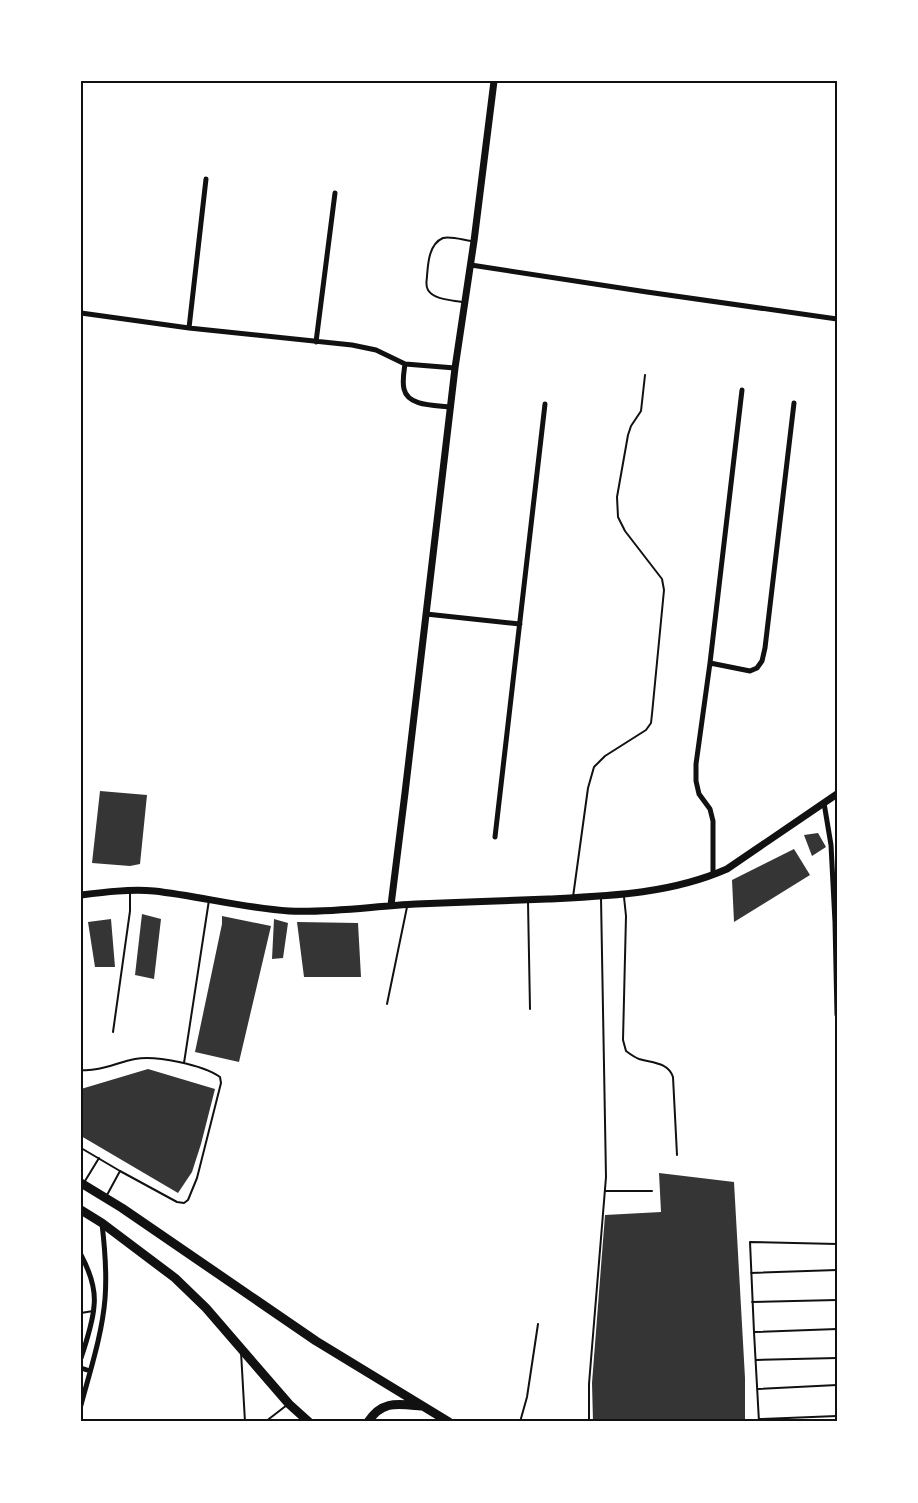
<svg xmlns="http://www.w3.org/2000/svg" width="918" height="1503" viewBox="0 0 918 1503" font-family="'Fira Sans',sans-serif">
  <rect width="100%" height="100%" fill="#fff"/>
  <!-- building -->
  <path fill="#353535" d="M100,791L147,795L140,864L130,866L92,863Z
    M818,833L826,847L812,856L804,835Z
    M794,849L810,875L734,922L732,880Z
    M142,914L161,919L154,979L135,975Z
    M222,916L271,926L239,1062L195,1052L222,924Z
    M111,919L115,967H95L88,922Z
    M274,919L288,923L283,958L272,959Z
    M297,922L358,923L361,977H304Z
    M148,1069L215,1089L201,1144L192,1172L178,1193L81,1136V1089Z
    M659,1173L734,1182L745,1378V1422H593L592,1383L605,1215L661,1212Z"/>
  <g fill="none" stroke-linecap="round" stroke-linejoin="round">
    <!-- service -->
    <path stroke="#111" stroke-width="2" d="M462,302C452,300 434,300 428,290C425,285 427,280 427,276C428,263 429,244 443,238C451,236 463,240 471,241
      M573,897L588,788L594,767L605,756L646,730L651,723L652,714L664,590L662,579L625,531L618,517L617,497L628,435L631,426L641,411L645,375
      M624,897L626,916L623,1040L626,1051C630,1054 634,1057 639,1059C652,1063 668,1062 673,1077L677,1155
      M528,902L530,1009
      M387,1004L407,907
      M113,1032L130,911V891
      M184,1063L209,900
      M81,1070C99,1072 118,1062 135,1059C156,1055 203,1065 220,1077L221,1083L197,1178L188,1200L184,1203L177,1202L120,1171L81,1148
      M85,1181L99,1158
      M605,1191H652
      M107,1195L120,1171
      M751,1273L837,1270
      M752,1302L837,1300
      M81,1313L93,1311
      M754,1332L750,1242L837,1244
      M241,1352L245,1422
      M756,1360L837,1358
      M757,1389L837,1385
      M759,1419L837,1416
      M265,1422L287,1405
      M520,1422L527,1397L538,1324
      M589,1422V1384L606,1177L601,898
      M759,1422L754,1332L837,1329"/>
    <!-- minor -->
    <path stroke="#111" stroke-width="5" d="M471,265L647,292L837,319
      M81,313L189,328L352,345L376,350L405,364L455,368
      M189,328L206,179
      M316,342L335,193
      M405,364C404,372 402,381 404,389C408,407 436,405 451,407
      M426,614L520,624
      M710,663L750,671L757,668L762,661L765,648L794,403
      M824,803L831,845L835,922L837,1015
      M495,837L545,404
      M713,875V821L710,809L699,794L696,781V764L710,663L742,390
      M81,1255C89,1270 96,1289 94,1306C93,1321 86,1343 81,1358
      M81,1368L90,1371
      M81,1405C90,1371 102,1335 105,1299C107,1274 105,1249 102,1224"/>
    <!-- tertiary -->
    <path stroke="#111" stroke-width="7" d="M81,895C105,892 130,889 154,891C199,896 243,908 289,911C331,913 374,906 416,904C460,902 504,901 548,899C609,896 670,894 727,869L837,794
      M391,905L405,793L455,368L474,241L494,81"/>
    <!-- trunk -->
    <path stroke="#111" stroke-width="9" d="M81,1183L122,1208L316,1341L449,1422
      M81,1210L102,1223L175,1278L206,1308L289,1404L309,1422
      M368,1422C382,1400 398,1404 421,1406"/>
  </g>
  <!-- border -->
  <rect width="918" height="1503" fill="none" stroke="#ffffff" stroke-width="165"/>
  <rect x="82" y="82" width="754" height="1338" fill="none" stroke="#111" stroke-width="2"/>
</svg>
